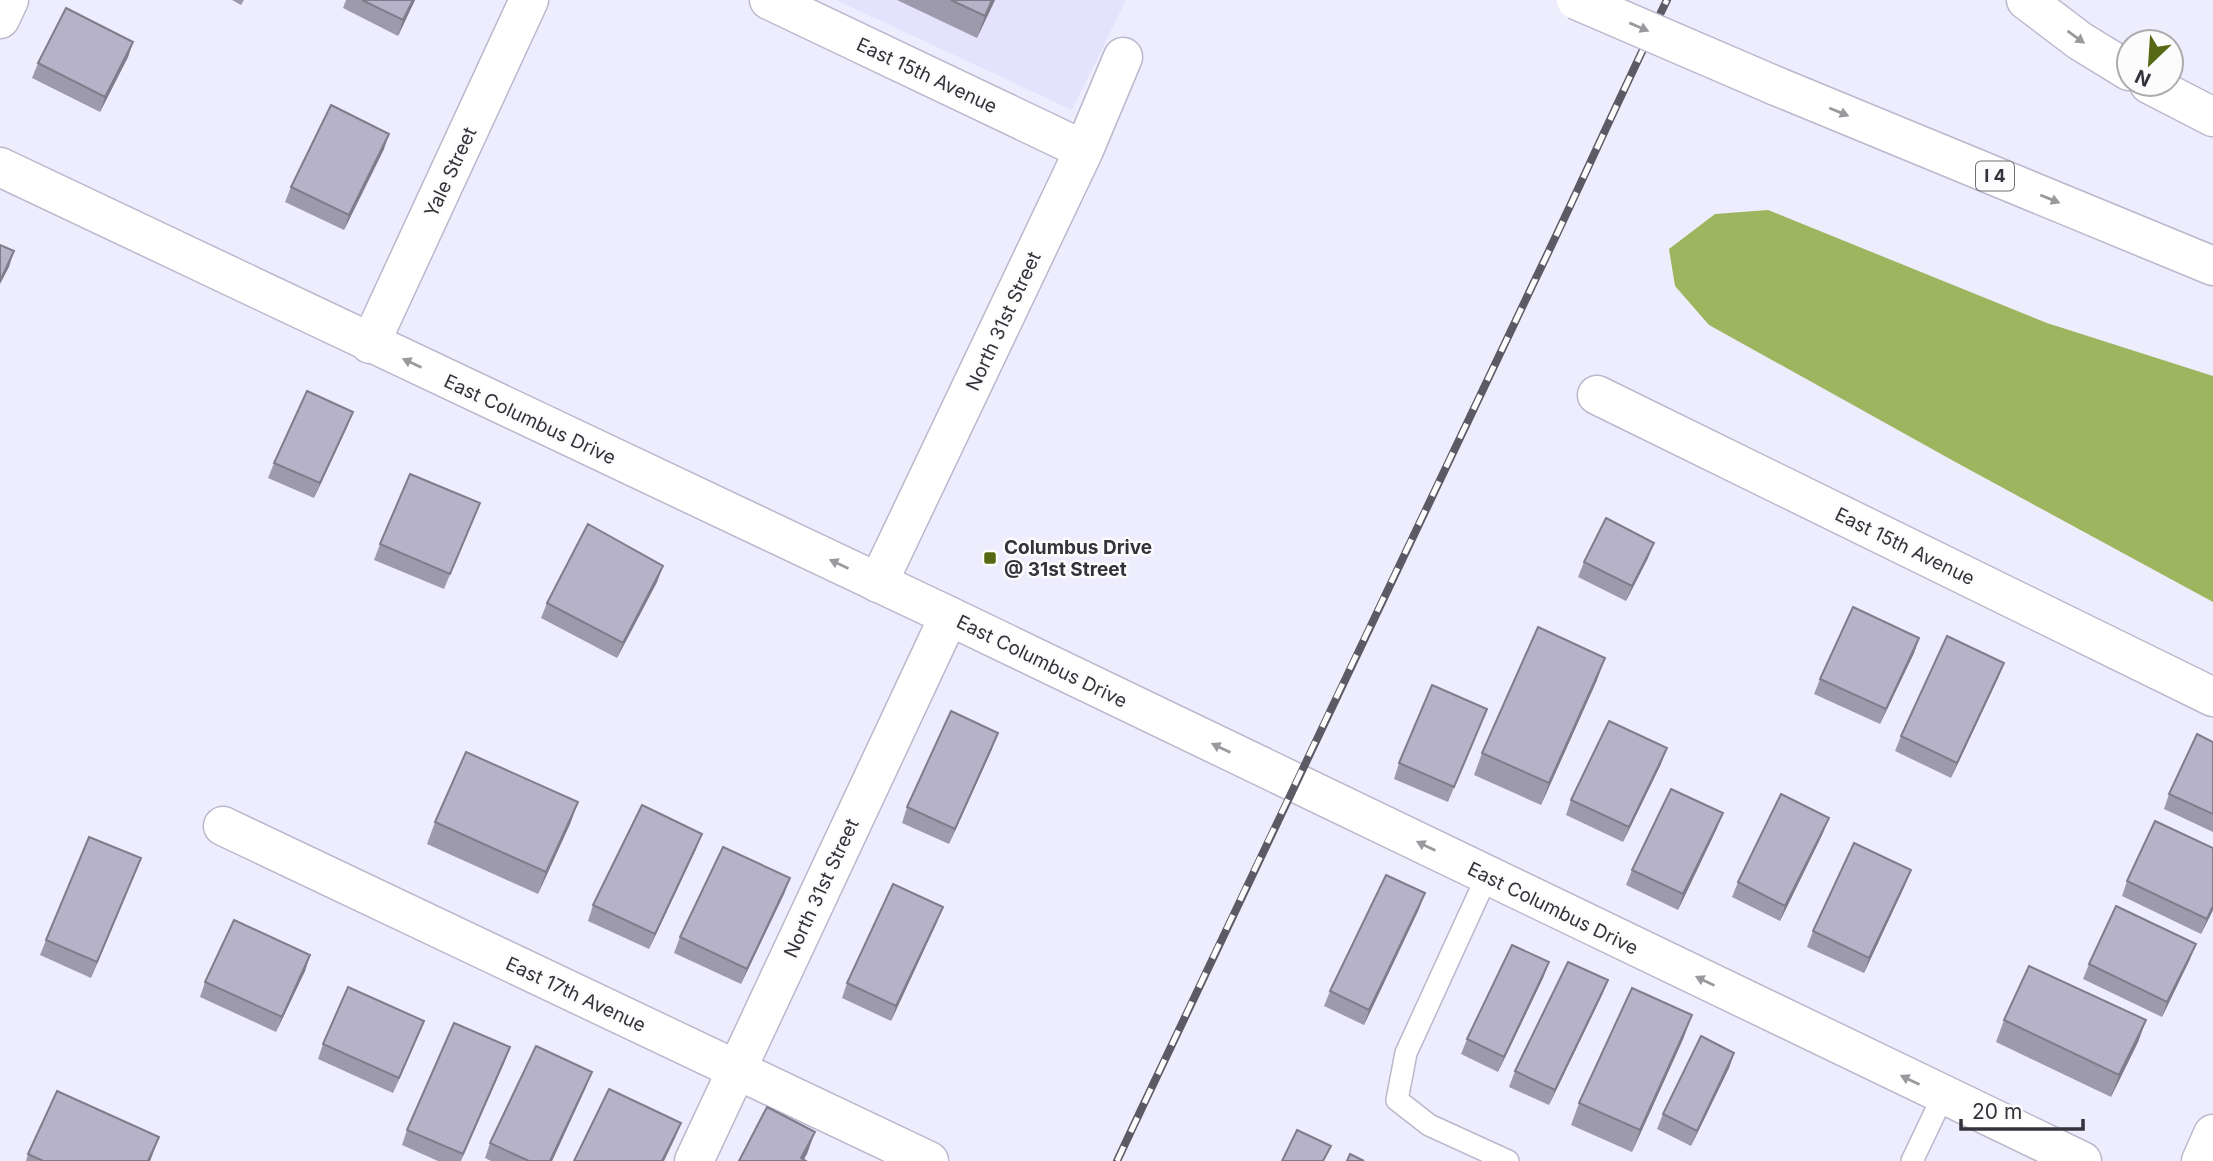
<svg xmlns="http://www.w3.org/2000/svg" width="2213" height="1161" viewBox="0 0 2213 1161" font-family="Inter,sans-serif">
  <rect width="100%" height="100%" fill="#eeedfe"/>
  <!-- built -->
  <path fill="#e5e2fe" d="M836,0H1126L1072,110Z"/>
  <!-- water -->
  <path fill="#9eb560" d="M1768,210L2047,323L2213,376V602L1959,464L1709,325L1675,286L1669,249L1715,214Z"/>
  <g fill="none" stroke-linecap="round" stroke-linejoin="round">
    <!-- service casing -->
    <g stroke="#bab8cc" stroke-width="24">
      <path id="service" d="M1487,876L1406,1053L1397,1100L1429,1125L1508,1161
        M1912,1161L1943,1096"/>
    </g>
    <!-- minor casing -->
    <g stroke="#bab8cc" stroke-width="41">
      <path id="minor" d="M769,0L1084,150
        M0,19L9,0
        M370,344L529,0
        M1597,395L2213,697
        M878,583L1084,150L1123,57
        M223,826L929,1161
        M694,1161L949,616
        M2201,1161L2213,1134"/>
    </g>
    <!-- secondary casing -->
    <g stroke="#bab8cc" stroke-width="41">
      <path id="secondary" d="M0,167L949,616L2082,1161"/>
    </g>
    <!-- motorway casing -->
    <g stroke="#bab8cc" stroke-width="41">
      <path id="motorway" d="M2026,0L2080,41L2129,71
        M2149,84L2213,117
        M1776,86L2213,266"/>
    </g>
    <!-- service -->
    <use href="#service" stroke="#fff" stroke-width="21"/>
    <!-- minor -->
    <use href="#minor" stroke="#fff" stroke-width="38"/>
    <!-- secondary -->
    <use href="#secondary" stroke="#fff" stroke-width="38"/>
    <!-- motorway -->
    <use href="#motorway" stroke="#fff" stroke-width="38"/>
    <!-- rail casing -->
    <g stroke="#5c5b65" stroke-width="8">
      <path id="rail" d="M1117,1161C1255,867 1395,574 1535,280C1580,187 1621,93 1667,0"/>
    </g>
    <!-- rail -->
    <use href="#rail" stroke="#fcfcfc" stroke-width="5" stroke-dasharray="16" stroke-linecap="butt"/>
    <!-- motorway-bridge casing -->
    <g stroke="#bab8cc" stroke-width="41" stroke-linecap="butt">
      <path id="motorway-bridge" d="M1576,0L1776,86"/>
    </g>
    <!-- motorway-bridge -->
    <use href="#motorway-bridge" stroke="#fff" stroke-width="38"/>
  </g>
  <!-- wall -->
  <path fill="#9d9aac" d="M232,0H244L241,5Z
    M346,0H415L398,36L343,8Z
    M897,0H995L977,38Z
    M133,42L128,57L100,112L32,78L38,63Z
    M384,149L344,230L285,202L291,187Z
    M347,427L314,498L268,478L274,463Z
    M480,503L444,589L374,560L380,544Z
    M1648,558L1626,601L1578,577L1584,562Z
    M663,566L657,582L617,658L541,618L547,603Z
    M1919,638L1914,653L1880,724L1814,694L1820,679Z
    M2004,663L1998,678L1951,778L1895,751L1901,736Z
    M1597,680L1541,805L1474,775L1482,753Z
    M1487,709L1448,802L1394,779L1399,763Z
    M2213,742V832L2164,809L2169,794Z
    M992,749L949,844L902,823L907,807Z
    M1661,764L1623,842L1566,815L1571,800Z
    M578,802L570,824L538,894L427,844L435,822Z
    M1717,828L1678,910L1626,885L1632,870Z
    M1823,833L1780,921L1732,897L1738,882Z
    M696,849L649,949L588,921L593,905Z
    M135,873L91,978L40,955L46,940Z
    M790,878L784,894L741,984L674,953L680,937Z
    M2127,881L2213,910L2201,934L2122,896Z
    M1905,885L1864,973L1807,947L1813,931Z
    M1419,909L1364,1025L1324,1006L1330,991Z
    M937,922L891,1021L842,998L847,983Z
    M310,955L305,971L276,1032L200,997L205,982Z
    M2190,959L2162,1017L2083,979L2089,964Z
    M1549,962L1543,978L1498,1072L1461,1054L1467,1039Z
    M1608,980L1602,995L1549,1105L1509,1087L1515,1071Z
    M2004,1020H2146L2138,1042L2111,1097L1996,1042Z
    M424,1021L393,1093L318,1059L323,1044Z
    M1684,1037L1632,1152L1571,1125L1579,1103Z
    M510,1047L504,1063L461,1161H438L402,1145L407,1130Z
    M1734,1053L1729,1068L1691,1146L1657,1129L1663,1114Z
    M586,1087L552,1161H491L485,1158L490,1143Z
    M159,1137L150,1161H26L28,1154Z"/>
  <!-- shaded-wall -->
  <path fill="#7f7d8c" d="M413,0H415L398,36L403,20Z
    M992,0H995L977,38L985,16Z
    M133,42L128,57L100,112L105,97Z
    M389,134L384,149L344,230L349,215Z
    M14,251L9,267L0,284V281Z
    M353,412L347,427L314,498L320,483Z
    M1654,543L1648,558L1626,601L1632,586Z
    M663,566L657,582L617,658L623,643Z
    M1919,638L1914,653L1880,724L1886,709Z
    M1605,658L1597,680L1541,805L1549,783Z
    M2004,663L1998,678L1951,778L1957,763Z
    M998,733L992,749L949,844L955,829Z
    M1667,748L1661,764L1623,842L1629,827Z
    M578,802L570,824L538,894L546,872Z
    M1723,813L1717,828L1678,910L1683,894Z
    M1829,818L1823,833L1780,921L1785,906Z
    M702,834L696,849L649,949L655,934Z
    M141,858L135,873L91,978L97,962Z
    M1911,870L1905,885L1864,973L1869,958Z
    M790,878L784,894L741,984L747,969Z
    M1425,893L1419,909L1364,1025L1369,1010Z
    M2213,906V910L2201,934L2207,919Z
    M943,907L937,922L891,1021L896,1006Z
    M2196,944L2190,959L2162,1017L2167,1002Z
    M310,955L305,971L276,1032L282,1017Z
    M1549,962L1543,978L1498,1072L1504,1057Z
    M1608,980L1602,995L1549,1105L1555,1090Z
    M1692,1015L1684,1037L1632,1152L1640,1130Z
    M2146,1020L2138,1042L2111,1097L2119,1075Z
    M424,1021L418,1036L393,1093L399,1078Z
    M510,1047L504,1063L460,1161L463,1154Z
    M1734,1053L1729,1068L1691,1146L1697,1131Z
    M592,1072L586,1087L552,1161H550Z
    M681,1123L675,1138L664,1161H662Z
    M815,1132L807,1154L803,1161H800Z
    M159,1137L150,1161H148Z"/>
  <!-- building -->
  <path fill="#b6b3c8" stroke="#7f7d8c" stroke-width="2" d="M362,0H413L403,20Z
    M951,0H992L985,16Z
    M66,8L133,42L105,97L38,63Z
    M331,105L389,134L349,215L291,187Z
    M0,245L14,251L0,281Z
    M307,391L353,412L320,483L274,463Z
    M410,474L480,503L450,574L380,544Z
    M1606,518L1654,543L1632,586L1584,562Z
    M588,524L663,566L623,643L547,603Z
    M1853,607L1919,638L1886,709L1820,679Z
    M1538,627L1605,658L1549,783L1482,753Z
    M1947,636L2004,663L1957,763L1901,736Z
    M1432,685L1487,709L1454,787L1399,763Z
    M951,711L998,733L955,829L907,807Z
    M1609,721L1667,748L1629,827L1571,800Z
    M2197,734L2213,742V814L2169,794Z
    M466,752L578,802L546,872L435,822Z
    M1671,789L1723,813L1683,894L1632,870Z
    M1781,794L1829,818L1785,906L1738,882Z
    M642,805L702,834L655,934L593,905Z
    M2155,821L2213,848V906L2207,919L2127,881Z
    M89,837L141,858L97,962L46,940Z
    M1854,843L1911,870L1869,958L1813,931Z
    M723,847L790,878L747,969L680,937Z
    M1386,875L1425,893L1369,1010L1330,991Z
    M893,884L943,907L896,1006L847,983Z
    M2116,906L2196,944L2167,1002L2089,964Z
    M234,920L310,955L282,1017L205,982Z
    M1512,945L1549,962L1504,1057L1467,1039Z
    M1568,962L1608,980L1555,1090L1515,1071Z
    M2029,966L2146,1020L2119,1075L2004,1020Z
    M348,987L424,1021L399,1078L323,1044Z
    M1632,988L1692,1015L1640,1130L1579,1103Z
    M454,1023L510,1047L463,1154L407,1130Z
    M1701,1036L1734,1053L1697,1131L1663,1114Z
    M536,1046L592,1072L550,1161H529L490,1143Z
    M609,1089L681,1123L662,1161H574Z
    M57,1091L159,1137L148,1161H43L28,1154Z
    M767,1107L815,1132L801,1158L806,1161H739Z
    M1297,1130L1331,1146L1323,1161H1282Z
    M1350,1154L1364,1161H1347Z"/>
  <!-- one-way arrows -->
  <defs><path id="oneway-solid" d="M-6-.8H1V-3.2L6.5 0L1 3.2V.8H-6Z" transform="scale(1.75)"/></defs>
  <g fill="#9a999d">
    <use href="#oneway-solid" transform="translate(1639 27) rotate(23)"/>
    <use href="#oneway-solid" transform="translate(2076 37) rotate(36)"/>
    <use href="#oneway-solid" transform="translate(1839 112) rotate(22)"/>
    <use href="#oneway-solid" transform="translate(2050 199) rotate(22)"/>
    <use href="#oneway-solid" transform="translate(412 363) rotate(-155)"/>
    <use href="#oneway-solid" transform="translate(839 564) rotate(-155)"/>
    <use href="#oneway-solid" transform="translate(1221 748) rotate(-154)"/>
    <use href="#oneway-solid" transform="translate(1426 846) rotate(-154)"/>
    <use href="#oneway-solid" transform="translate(1705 981) rotate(-154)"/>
    <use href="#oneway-solid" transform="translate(1910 1080) rotate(-154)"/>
  </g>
  <!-- markers -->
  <rect fill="#566813" stroke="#fcfcfc" stroke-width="2.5" x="983" y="551" width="14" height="14" rx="3.5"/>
  <g text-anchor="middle" stroke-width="5" stroke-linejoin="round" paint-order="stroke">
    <!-- shield labels -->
    <rect fill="#fcfcfc" stroke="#706f75" stroke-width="2" x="1976" y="161.5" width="38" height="29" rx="5"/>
    <g font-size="18" font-weight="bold" fill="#34333b">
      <text x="1995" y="182">I 4</text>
    </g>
    <!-- street labels -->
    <g font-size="19" fill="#34333b" stroke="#fcfcfc">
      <text transform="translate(927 75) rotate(25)" y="7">East 15th Avenue</text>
      <text transform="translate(450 172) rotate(-65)" y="7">Yale Street</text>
      <text transform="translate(1003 321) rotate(-65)" y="7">North 31st Street</text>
      <text transform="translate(530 419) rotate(25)" y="7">East Columbus Drive</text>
      <text transform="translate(1905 546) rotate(26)" y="7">East 15th Avenue</text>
      <text transform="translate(1042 661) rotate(26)" y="7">East Columbus Drive</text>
      <text transform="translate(821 888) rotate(-65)" y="7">North 31st Street</text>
      <text transform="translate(1553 908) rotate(26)" y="7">East Columbus Drive</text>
      <text transform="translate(576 994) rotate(25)" y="7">East 17th Avenue</text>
    </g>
    <!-- poi labels -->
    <g font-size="19" font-weight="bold" fill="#34333b" stroke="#fcfcfc" text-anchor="start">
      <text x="1004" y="554">Columbus Drive<tspan x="1004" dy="22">@ 31st Street</tspan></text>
    </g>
  </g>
  <!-- north arrow -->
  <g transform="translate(2150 63) rotate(205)"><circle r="33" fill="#fcfcfc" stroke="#acacaf" stroke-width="2"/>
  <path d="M0-5L12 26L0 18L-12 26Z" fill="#566813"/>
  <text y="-10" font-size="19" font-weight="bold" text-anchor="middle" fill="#34333b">N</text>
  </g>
  <!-- scale -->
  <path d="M1961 1119v10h122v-10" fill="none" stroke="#34333b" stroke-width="3.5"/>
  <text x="1972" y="1119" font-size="21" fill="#34333b" stroke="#fcfcfc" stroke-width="5" paint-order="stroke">20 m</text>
</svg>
